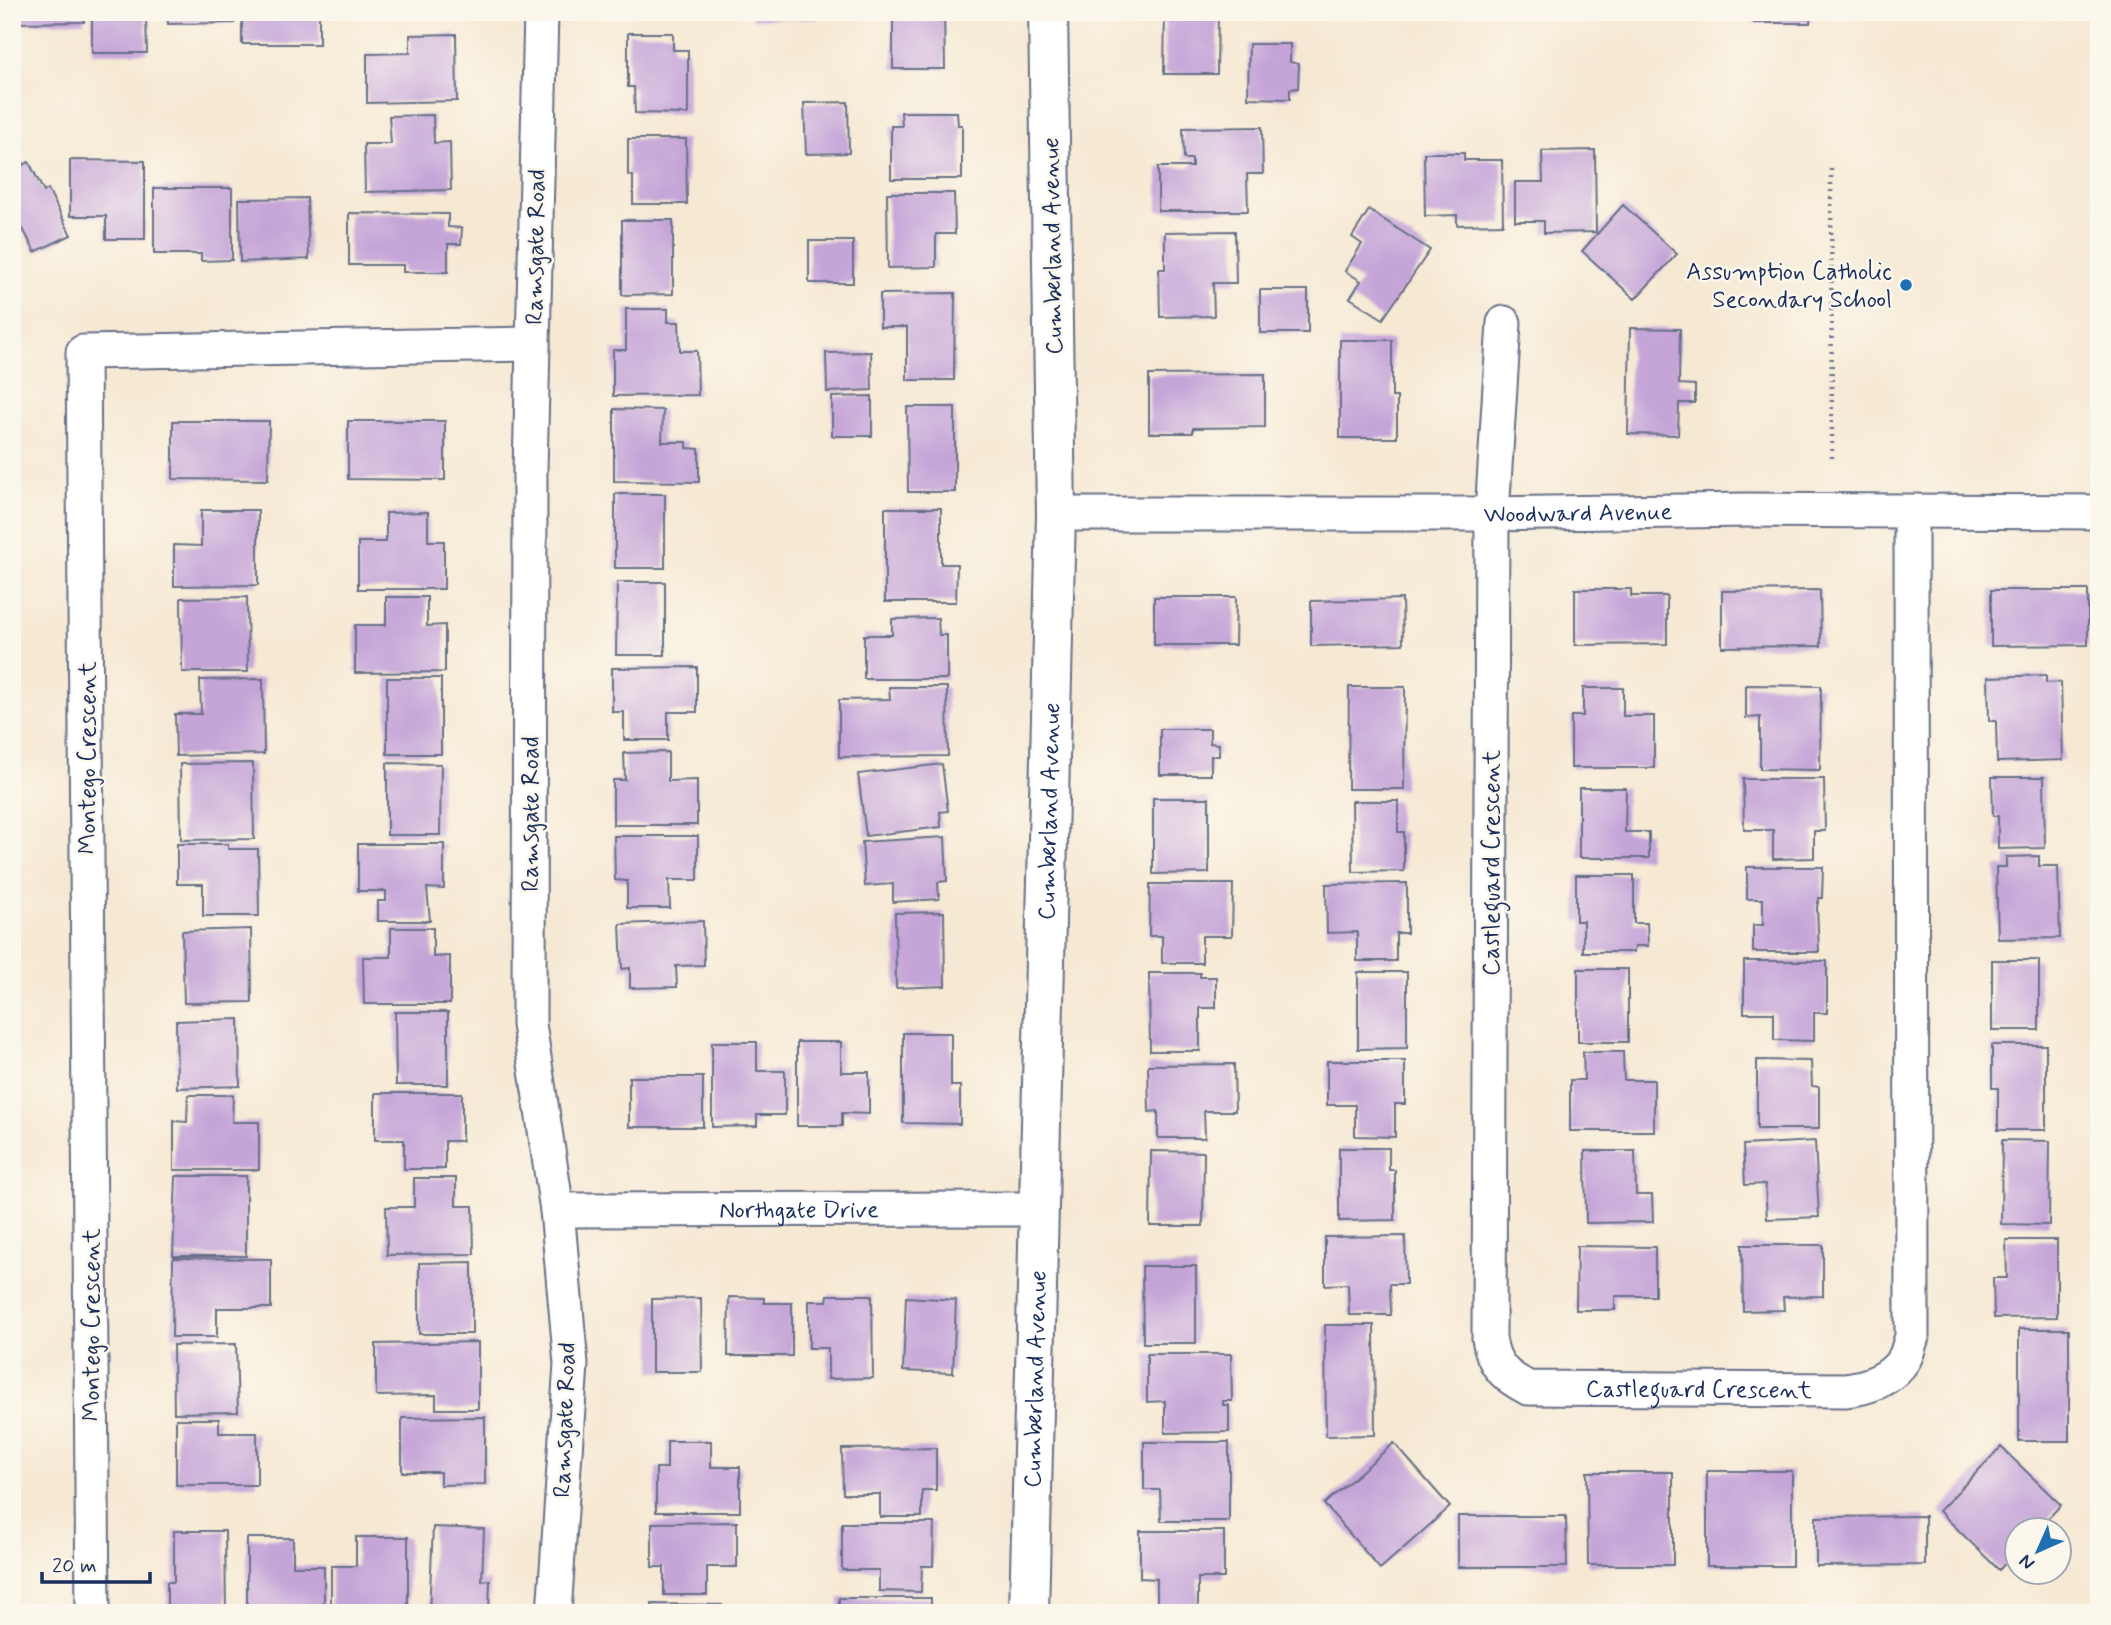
<svg xmlns="http://www.w3.org/2000/svg" width="2111" height="1625" viewBox="0 0 2111 1625" font-family="Mynerve,sans-serif">
  <rect width="100%" height="100%" fill="#fbf7ec"/>
  <filter id="ink" filterUnits="userSpaceOnUse"><feTurbulence type="fractalNoise" baseFrequency=".0143" numOctaves="2"/><feDisplacementMap in="SourceGraphic" scale="14" xChannelSelector="R" yChannelSelector="G"/><feConvolveMatrix kernelMatrix="1 2 1 2 8 2 1 2 1" color-interpolation-filters="sRGB"/></filter>
  <filter id="wash" filterUnits="userSpaceOnUse"><feTurbulence type="fractalNoise" baseFrequency=".00686" numOctaves="4" result="noise"/><feDisplacementMap in="SourceGraphic" scale="28" xChannelSelector="R" yChannelSelector="G"/><feGaussianBlur stdDeviation="1.57" result="paint"/><feColorMatrix in="noise" values="0 0 0 0 0 0 0 0 0 0 0 0 0 0 0 0 0 1.4 0 .05"/><feComposite in="paint" operator="in"/></filter>
  <g filter="url(#wash)">
    <rect width="100%" height="100%" fill="#f6e9d4"/>
    <g id="blocks">
      <!-- building -->
      <path fill="#c5a4d8" d="M20,12H84V22L20,23Z
        M92,12H164V18L146,17L147,53H92Z
        M167,12H234V23L168,24Z
        M242,12H319V44H242Z
        M752,12H817V19H752Z
        M893,12H944L945,69H893Z
        M1165,12H1218L1217,74H1164Z
        M1755,12H1811L1810,23H1754Z
        M2013,12H2034V15H2013Z
        M628,33H673V50H688V114L635,113L634,87H628Z
        M456,34L457,101L367,103V54L410,53V35Z
        M1249,44H1290V62L1299,64L1298,88L1290,89V99L1248,98Z
        M848,102L849,153L806,154L804,103Z
        M901,112H957L958,125H962V179H891V126H902Z
        M433,115L434,143L450,142L451,190L365,192L364,144H391L389,116Z
        M1262,127L1263,174H1247L1248,211H1158V167H1192V159H1184L1183,128Z
        M628,139H686L687,204H633V176L628,175Z
        M1595,150L1596,232L1544,233V221H1515V182H1543L1542,151Z
        M1424,153H1464V160H1502L1503,224L1457,225V215L1425,216Z
        M70,160L145,161V239H106V216H70Z
        M29,162L44,192L48,189L71,235L35,252L23,229L12,234V170Z
        M154,188H232V260L201,261V254H154Z
        M887,193H954L955,234H936V267L888,268Z
        M307,198L309,259L240,262L239,199Z
        M1623,205L1677,254L1635,299L1582,251Z
        M1369,210L1430,250L1383,319L1350,298L1361,281L1345,271L1362,244L1352,237Z
        M349,213L448,214V227L462,228L461,244H448V272H403V265H349Z
        M622,220H673V294L622,295Z
        M1235,231L1236,283H1213L1214,316L1160,317L1159,269H1165V232Z
        M809,241H853V283H809Z
        M1260,290H1308V333H1260Z
        M955,293L954,380H907V327H880V294Z
        M626,309H668V322H679L680,351H697L698,395L613,396V350H626Z
        M1630,328L1680,329L1679,384L1695,385V403H1679L1678,435L1628,434Z
        M1340,340H1392V397H1397V438H1340Z
        M871,352L872,390L827,392L826,353Z
        M1265,374V427L1193,428V433H1149V375Z
        M872,396V436H832V397Z
        M907,407H955V492H908Z
        M614,409L663,410L662,442H687V448L699,449V482L614,481Z
        M173,421H269L268,480L173,479Z
        M348,421H445V480L348,479Z
        M615,494H665V568H615Z
        M885,508H941V564H957L956,602H885Z
        M201,510H258V585L174,586V545L201,546Z
        M428,512V541H444V589H358V542H386V513Z
        M617,582H665V655H616Z
        M1575,589H1631V596H1667V644L1575,645Z
        M1820,590L1821,646L1722,647V591Z
        M1991,590H2088V645L1991,646Z
        M247,597L248,672H182L181,598Z
        M386,597H427V626L445,625V672L355,673V625H386Z
        M1154,597H1236L1235,645H1154Z
        M1402,599L1403,644L1311,646V601Z
        M938,618L939,635H947V679H864V635H892V619Z
        M697,667V712H668V740H624V712H612V668Z
        M2046,675V683L2061,682L2063,760L1997,762L1996,721H1989L1988,677Z
        M387,678H441V754H387Z
        M263,679L264,754L176,756L175,714H201L200,680Z
        M1746,685L1821,686L1820,770L1760,769V717L1746,718Z
        M889,687H947L948,756L839,757V700L890,699Z
        M1349,687H1405L1404,789H1348Z
        M1583,688H1623V716H1654V768H1571V716H1583Z
        M1160,729H1210V743L1219,744V756H1211V775H1160Z
        M668,752V781L697,780V825H613V780H625L624,753Z
        M253,763L254,839L181,840L180,764Z
        M387,763L441,764L440,835H387Z
        M942,764L948,811L940,812L941,827L866,836L858,774Z
        M1992,777H2044L2045,848L1998,849V816H1993Z
        M1743,779H1824L1825,831H1814V858L1773,859V830H1744Z
        M1579,788H1626L1625,832H1649V858H1579Z
        M1153,798H1209V873L1153,874Z
        M1352,801H1398V832H1404V871L1353,872Z
        M614,836H698V880H669L670,908H627V881L615,880Z
        M945,837L947,881L938,882L939,899L893,902V884L865,886L862,842Z
        M177,844H228V849H258L259,916H203V884H177Z
        M358,844H444V889L427,888L430,921H378V901H386V891H358Z
        M2039,856V866H2058L2060,938L1998,939L1996,867H2006V857Z
        M1747,867H1823L1822,898H1819L1817,907L1819,952H1753V925H1763V899H1747Z
        M1576,875H1634V923H1647L1648,946H1635L1634,952H1583V921H1576Z
        M1407,883V933H1396V961H1357V932L1327,933L1326,884Z
        M1150,884H1233L1232,936H1202V963H1162V936H1149Z
        M944,912L945,986L896,988L895,913Z
        M703,921L704,965L676,966L677,987L630,988V968L622,969L620,924Z
        M391,928H433V957L450,956V1004H364L363,957H391Z
        M251,929L252,1002L184,1003L182,931Z
        M1992,960H2039V1030H1992Z
        M1744,961H1827V1013H1814V1041L1774,1040V1013H1744Z
        M1578,969H1628V1042H1578Z
        M1358,972H1407V1048L1358,1049Z
        M1149,973H1200V977H1216V1008H1200V1051H1150Z
        M395,1012H448V1085H396Z
        M239,1019L240,1086L177,1088L176,1021Z
        M903,1033H951V1086H960V1124L903,1123Z
        M712,1042H757V1071H785V1115H757V1126L712,1127Z
        M797,1042H841V1072H869V1114L842,1113V1126H797Z
        M1992,1045H2046V1130H1998V1088H1992Z
        M1583,1052H1623L1624,1080H1654V1131H1570V1080H1584Z
        M1757,1060L1811,1061L1812,1086L1819,1087V1129H1757Z
        M1327,1061H1405V1104H1395V1137L1355,1136V1105H1327Z
        M1234,1064L1235,1111H1204L1205,1138H1158V1111L1149,1112L1148,1065Z
        M629,1077H703V1127H629Z
        M375,1093H462V1141H445V1169H404V1140H375Z
        M188,1095H233L232,1122H259V1170H174V1121L187,1122Z
        M2002,1140L2050,1141L2049,1225L2001,1224Z
        M1815,1141L1819,1217L1767,1219L1765,1184L1745,1185L1743,1145Z
        M1339,1148H1389V1170H1395V1220L1339,1221Z
        M1151,1151L1204,1152L1203,1226H1150Z
        M1585,1151H1635L1636,1195H1652L1653,1222L1586,1223Z
        M176,1176H246V1256H173Z
        M414,1178H456V1206H473L474,1254L387,1255L386,1207H414Z
        M1405,1236L1406,1284H1390L1391,1315H1349L1348,1284L1325,1285V1237Z
        M2006,1240H2057V1317L1994,1318L1993,1278H2007Z
        M1742,1245H1823V1296L1783,1297L1784,1310L1743,1311Z
        M1577,1246L1655,1247V1296H1615V1310H1576Z
        M173,1258L271,1259V1308H217V1337H172Z
        M472,1262V1334H419V1263Z
        M1142,1266H1196V1343H1143Z
        M828,1295H872L873,1378L828,1379V1348H809V1301H827Z
        M729,1297L764,1298V1303H792V1356H728Z
        M906,1297L956,1300L953,1373L903,1371Z
        M701,1298L702,1372H652V1299Z
        M1325,1325H1374L1375,1435L1326,1436Z
        M2019,1329H2069V1441H2019Z
        M478,1342V1409H436V1395L376,1396V1344Z
        M236,1344L238,1412L174,1413L173,1345Z
        M1147,1354H1231L1232,1401H1223V1405H1229V1432L1165,1433V1401L1147,1402Z
        M485,1417V1484L440,1485V1472H402V1418Z
        M176,1419H219V1433H257V1485H176Z
        M667,1441H711V1467H740V1512H656V1468H667Z
        M1144,1442H1229V1521H1161L1160,1490H1144Z
        M1394,1443L1450,1507L1380,1569L1324,1504Z
        M2001,1447L2061,1505L2037,1530H2016V1552L1999,1570L1939,1511Z
        M936,1448V1490H922V1517H880V1494H843L842,1449Z
        M1707,1471H1792V1566H1707Z
        M1587,1472H1673V1565H1588Z
        M1458,1516H1566L1567,1567H1458Z
        M1925,1516V1565L1816,1566V1517Z
        M737,1522V1567H707V1595H664V1567H652V1523Z
        M842,1523H934L933,1566H922L921,1592L879,1591V1570H842Z
        M433,1527L484,1529L482,1581L490,1580L489,1613H429Z
        M174,1531H225L226,1613H167V1582H174Z
        M1140,1531H1224V1578H1198V1610H1157V1579L1140,1578Z
        M356,1537H408V1613H359V1607H331V1566H356Z
        M247,1538H293V1566H324V1607H293V1613H247Z
        M839,1598H931V1613H839Z
        M652,1604L722,1605V1613H652Z"/>
    </g>
  </g>
  <g filter="url(#ink)">
    <use href="#blocks" fill-opacity="0" stroke="#687087" stroke-width="2"/>
    <g fill="none" stroke-linecap="round" stroke-linejoin="round">
      <!-- minor casing -->
      <g stroke="#687087" stroke-width="37">
        <g id="minor">
          <path d="M541,12L530,470L529,1024L557,1210L571,1364L554,1613"/>
          <path id="s1" d="M1504,323L1492,514L1489,1338C1493,1365 1504,1376 1528,1388L1845,1390C1867,1388 1892,1379 1904,1359C1908,1353 1909,1344 1912,1337L1911,513"/>
          <path id="s2" d="M1056,514H1492L1747,510L2099,512"/>
          <path id="s3" d="M557,1210L1040,1209"/>
          <path d="M93,1613L83,352L533,344"/>
        </g>
      </g>
      <!-- tertiary casing -->
      <g stroke="#687087" stroke-width="42">
        <g id="tertiary">
          <path id="s4" d="M1029,1613L1056,514L1048,12"/>
        </g>
      </g>
      <!-- path -->
      <path stroke="#687087" stroke-width="4.5" stroke-dasharray="2 5" stroke-linecap="butt" d="M1831,169L1832,458"/>
      <!-- minor -->
      <use href="#minor" stroke="#fff" stroke-width="33"/>
      <!-- tertiary -->
      <use href="#tertiary" stroke="#fff" stroke-width="38"/>
    </g>
  </g>
  <!-- markers -->
  <circle fill="#1f6fb2" stroke="#fbf7ec" stroke-width="2.5" cx="1906" cy="285" r="7"/>
  <g text-anchor="middle" stroke-width="5" stroke-linejoin="round" paint-order="stroke">
    <!-- street labels -->
    <g font-size="24" fill="#1b2f5e" stroke="#fbf7ec">
      <text transform="translate(1052 246) rotate(-91)" y="8">Cumberland Avenue</text>
      <text transform="translate(535 247) rotate(-89)" y="8">Ramsgate Road</text>
      <text dy="8" stroke="none"><textPath href="#s2" startOffset="522">Woodward Avenue</textPath></text>
      <text transform="translate(87 758) rotate(-90)" y="8">Montego Crescent</text>
      <text dy="8" stroke="none"><textPath href="#s4" startOffset="802">Cumberland Avenue</textPath></text>
      <text transform="translate(530 814) rotate(-90)" y="8">Ramsgate Road</text>
      <text transform="translate(1491 863) rotate(-90)" y="8">Castleguard Crescent</text>
      <text dy="8" stroke="none"><textPath href="#s3" startOffset="242">Northgate Drive</textPath></text>
      <text transform="translate(91 1325) rotate(-90)" y="8">Montego Crescent</text>
      <text dy="8" stroke="none"><textPath href="#s4" startOffset="234">Cumberland Avenue</textPath></text>
      <text dy="8" stroke="none"><textPath href="#s1" startOffset="1253">Castleguard Crescent</textPath></text>
      <text transform="translate(564 1420) rotate(-88)" y="8">Ramsgate Road</text>
    </g>
    <!-- poi labels -->
    <g font-size="24" fill="#1b2f5e" stroke="#fbf7ec" text-anchor="end">
      <text x="1892" y="279">Assumption Catholic<tspan x="1892" dy="28">Secondary School</tspan></text>
    </g>
  </g>
  <!-- margin -->
  <rect width="2111" height="1625" fill="none" stroke="#fbf7ec" stroke-width="42"/>
  <!-- north arrow -->
  <g transform="translate(2038 1551) rotate(225)"><circle r="33" fill="#fbf7ec" stroke="#a1a7b3" stroke-width="2"/>
  <path d="M0-5L12 26L0 18L-12 26Z" fill="#1f6fb2"/>
  <text y="-10" font-size="19" font-weight="bold" text-anchor="middle" fill="#1b2f5e">N</text>
  </g>
  <!-- scale -->
  <path d="M42 1572v10h108v-10" fill="none" stroke="#1b2f5e" stroke-width="3.5"/>
  <text x="52" y="1572" font-size="21" fill="#1b2f5e" stroke="#fbf7ec" stroke-width="5" paint-order="stroke">20 m</text>
</svg>
